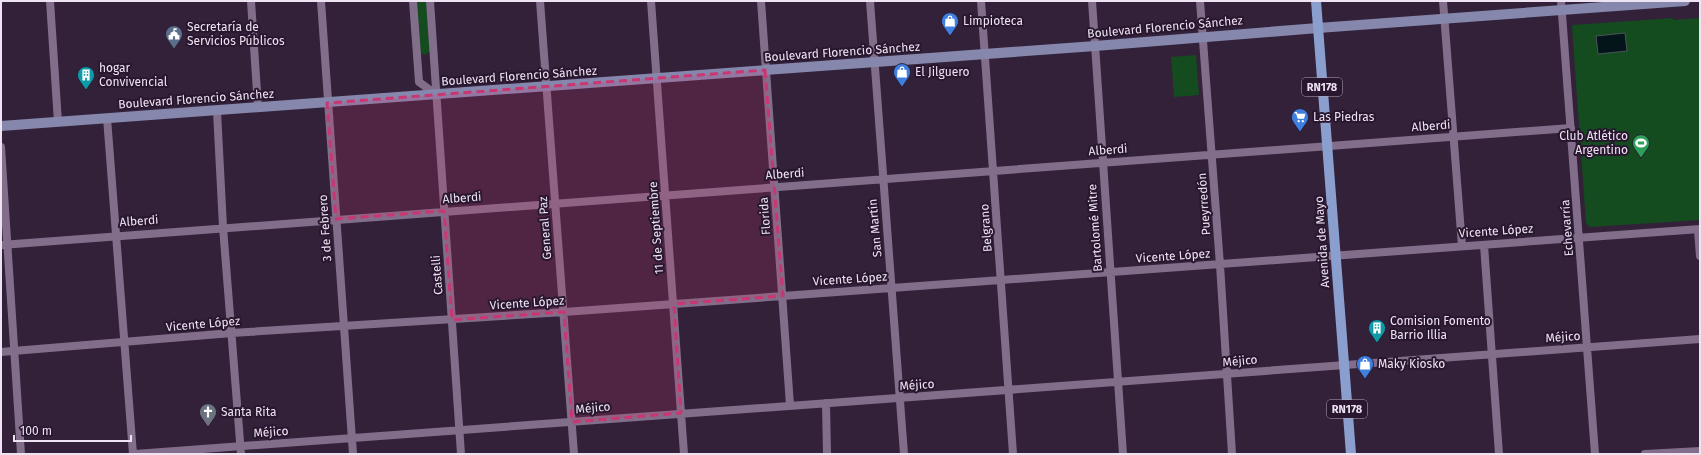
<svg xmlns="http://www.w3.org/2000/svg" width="1701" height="455" viewBox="0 0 1701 455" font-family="'Fira Sans',sans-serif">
  <rect width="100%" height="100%" fill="#322139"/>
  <!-- green -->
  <path fill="#144c1f" d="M416,1H426L430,50L429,52L425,55L420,53Z
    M1673,18V20L1700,18V220L1590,227L1586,223L1572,27L1573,25Z
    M1196,55L1199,95L1174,97L1171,57Z"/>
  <!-- water -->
  <path fill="#04151a" stroke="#4a535b" d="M1625,33L1627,51L1598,54L1596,36Z"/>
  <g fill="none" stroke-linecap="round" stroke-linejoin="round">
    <!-- minor -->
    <path stroke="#826e8a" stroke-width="8" d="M50,1L58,122
      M251,1L258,107
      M321,1L353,454
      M413,1L419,82L437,95
      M430,1L461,454
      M540,1L574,454
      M651,1L684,454
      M761,1L790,405
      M870,1L904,454
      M981,1L1013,454
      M1092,1L1123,454
      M1200,1L1220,265L1232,454
      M1443,1L1462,246
      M1561,1L1595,454
      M217,111L223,227L241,454
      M107,118L133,454
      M1,147L21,454
      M1698,230L1700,256
      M1,245L1571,128
      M1484,245L1499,454
      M1,352L232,333L564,312L1700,229
      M826,403L827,454
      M135,454L1700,339
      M1645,454L1700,451"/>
    <!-- secondary -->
    <path stroke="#8687ac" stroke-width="10" d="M1,126L1095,46L1318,28L1685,1"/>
    <!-- primary -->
    <path stroke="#8a9fce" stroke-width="10" d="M1316,1L1351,454"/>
  </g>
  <!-- marked area -->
  <path fill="#c93672" fill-opacity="0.2" stroke="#c93672" stroke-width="3" stroke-dasharray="8 5" stroke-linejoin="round" d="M765,70L783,296L674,304L681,413L572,422L564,312L452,320L444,211L336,219L327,103Z"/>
  <!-- icons -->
  <defs>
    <g id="shop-pin" transform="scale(0.9)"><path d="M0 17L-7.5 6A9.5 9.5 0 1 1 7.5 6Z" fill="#3f7fe0" stroke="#28172f"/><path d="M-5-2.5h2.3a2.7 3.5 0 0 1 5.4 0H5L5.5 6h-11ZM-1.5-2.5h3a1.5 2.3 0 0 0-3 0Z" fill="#fff"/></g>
    <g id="civic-pin" transform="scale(0.9)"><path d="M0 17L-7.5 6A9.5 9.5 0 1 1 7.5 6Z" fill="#5c6f8a" stroke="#28172f"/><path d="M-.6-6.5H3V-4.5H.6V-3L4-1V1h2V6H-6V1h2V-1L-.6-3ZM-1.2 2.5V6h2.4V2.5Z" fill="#fff"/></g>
    <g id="building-pin" transform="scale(0.9)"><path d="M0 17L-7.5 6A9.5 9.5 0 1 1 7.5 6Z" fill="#0f9aa8" stroke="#28172f"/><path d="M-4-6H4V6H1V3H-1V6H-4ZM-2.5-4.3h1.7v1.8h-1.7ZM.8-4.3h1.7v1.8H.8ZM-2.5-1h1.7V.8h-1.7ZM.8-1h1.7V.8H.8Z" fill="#fff"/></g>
    <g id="supermarket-pin" transform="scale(0.9)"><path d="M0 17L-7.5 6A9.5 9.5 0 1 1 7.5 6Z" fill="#3f7fe0" stroke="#28172f"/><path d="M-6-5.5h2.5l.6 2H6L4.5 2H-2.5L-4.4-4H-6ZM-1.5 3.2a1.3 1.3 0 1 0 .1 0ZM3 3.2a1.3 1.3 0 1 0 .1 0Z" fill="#fff"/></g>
    <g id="stadium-pin" transform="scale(0.9)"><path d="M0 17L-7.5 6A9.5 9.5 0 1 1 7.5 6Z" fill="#2e9e5b" stroke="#28172f"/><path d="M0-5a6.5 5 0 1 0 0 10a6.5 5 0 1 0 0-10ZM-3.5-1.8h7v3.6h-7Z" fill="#fff"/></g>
    <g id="church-pin" transform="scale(0.9)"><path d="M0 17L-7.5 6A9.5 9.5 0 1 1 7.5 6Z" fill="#6b7280" stroke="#28172f"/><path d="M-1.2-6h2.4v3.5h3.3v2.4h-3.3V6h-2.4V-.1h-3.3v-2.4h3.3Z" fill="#fff"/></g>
  </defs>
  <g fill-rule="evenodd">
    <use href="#shop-pin" x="950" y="21"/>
    <use href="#civic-pin" x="174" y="34"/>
    <use href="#shop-pin" x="902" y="72"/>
    <use href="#building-pin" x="86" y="75"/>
    <use href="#supermarket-pin" x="1300" y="117"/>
    <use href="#stadium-pin" x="1641" y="143"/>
    <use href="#building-pin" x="1377" y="328"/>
    <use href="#shop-pin" x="1365" y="364"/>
    <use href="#church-pin" x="208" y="412"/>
  </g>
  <g text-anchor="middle" stroke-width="4" stroke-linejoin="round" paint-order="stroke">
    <!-- shield labels -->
    <g fill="#28172f" stroke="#b3a6b8" stroke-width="1">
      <rect x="1302" y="78" width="40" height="18" rx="3"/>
      <rect x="1327" y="400" width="40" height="18" rx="3"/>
    </g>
    <g font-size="11" font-weight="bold" fill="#eee3f3">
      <text x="1322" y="91">RN178</text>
      <text x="1347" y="413">RN178</text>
    </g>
    <!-- poi labels -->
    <g font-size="12" fill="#eee3f3" stroke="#28172f" text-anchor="start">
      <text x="963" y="25">Limpioteca</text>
      <text x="187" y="31">Secretaría de<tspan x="187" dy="14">Servicios Públicos</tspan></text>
      <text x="99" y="72">hogar<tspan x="99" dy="14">Convivencial</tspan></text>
      <text x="915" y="76">El Jilguero</text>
      <text x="1313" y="121">Las Piedras</text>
      <text x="1628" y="140" text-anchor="end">Club Atlético<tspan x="1628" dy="14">Argentino</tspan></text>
      <text x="1390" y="325">Comision Fomento<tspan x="1390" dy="14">Barrio Illia</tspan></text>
      <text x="1378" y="368">Maky Kiosko</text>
      <text x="221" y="416">Santa Rita</text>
    </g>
    <!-- street labels -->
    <g font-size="12" fill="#eee3f3" stroke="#28172f">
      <text transform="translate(1165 27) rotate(-5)" y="4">Boulevard Florencio Sánchez</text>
      <text transform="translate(842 52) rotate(-4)" y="4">Boulevard Florencio Sánchez</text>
      <text transform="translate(519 76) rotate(-4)" y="4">Boulevard Florencio Sánchez</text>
      <text transform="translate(196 99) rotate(-4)" y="4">Boulevard Florencio Sánchez</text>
      <text transform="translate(1431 126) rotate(-4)" y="4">Alberdi</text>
      <text transform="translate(1108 150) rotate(-4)" y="4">Alberdi</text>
      <text transform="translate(785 174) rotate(-4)" y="4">Alberdi</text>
      <text transform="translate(462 198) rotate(-4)" y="4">Alberdi</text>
      <text transform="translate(1204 204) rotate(-94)" y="4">Pueyrredón</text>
      <text transform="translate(765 216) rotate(-94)" y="4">Florida</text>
      <text transform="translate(139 221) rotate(-4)" y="4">Alberdi</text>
      <text transform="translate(325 228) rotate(-94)" y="4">3 de Febrero</text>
      <text transform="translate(545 228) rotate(-94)" y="4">General Paz</text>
      <text transform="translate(656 228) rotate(-94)" y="4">11 de Septiembre</text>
      <text transform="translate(875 228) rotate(-95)" y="4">San Martín</text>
      <text transform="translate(986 228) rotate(-94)" y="4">Belgrano</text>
      <text transform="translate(1095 228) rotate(-94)" y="4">Bartolomé Mitre</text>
      <text transform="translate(1567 228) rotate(-94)" y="4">Echevarría</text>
      <text transform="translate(1496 231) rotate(-4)" y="4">Vicente López</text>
      <text transform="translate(1322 242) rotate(-94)" y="4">Avenida de Mayo</text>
      <text transform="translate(1173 256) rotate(-4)" y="4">Vicente López</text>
      <text transform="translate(437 275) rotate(-94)" y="4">Castelli</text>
      <text transform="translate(850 279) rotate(-4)" y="4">Vicente López</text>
      <text transform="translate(527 303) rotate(-4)" y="4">Vicente López</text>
      <text transform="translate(203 324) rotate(-5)" y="4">Vicente López</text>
      <text transform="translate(1563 337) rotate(-4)" y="4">Méjico</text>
      <text transform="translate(1240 361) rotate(-5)" y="4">Méjico</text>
      <text transform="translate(917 385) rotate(-4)" y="4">Méjico</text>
      <text transform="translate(593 408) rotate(-5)" y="4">Méjico</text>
      <text transform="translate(271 432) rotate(-4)" y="4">Méjico</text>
    </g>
  </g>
  <!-- border -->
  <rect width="1701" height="455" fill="none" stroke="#eee3f3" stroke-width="4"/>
  <!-- scale -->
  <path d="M14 435v6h117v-6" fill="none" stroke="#eee3f3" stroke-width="2"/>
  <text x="20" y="435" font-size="12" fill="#eee3f3" stroke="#28172f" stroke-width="3" paint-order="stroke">100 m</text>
</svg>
